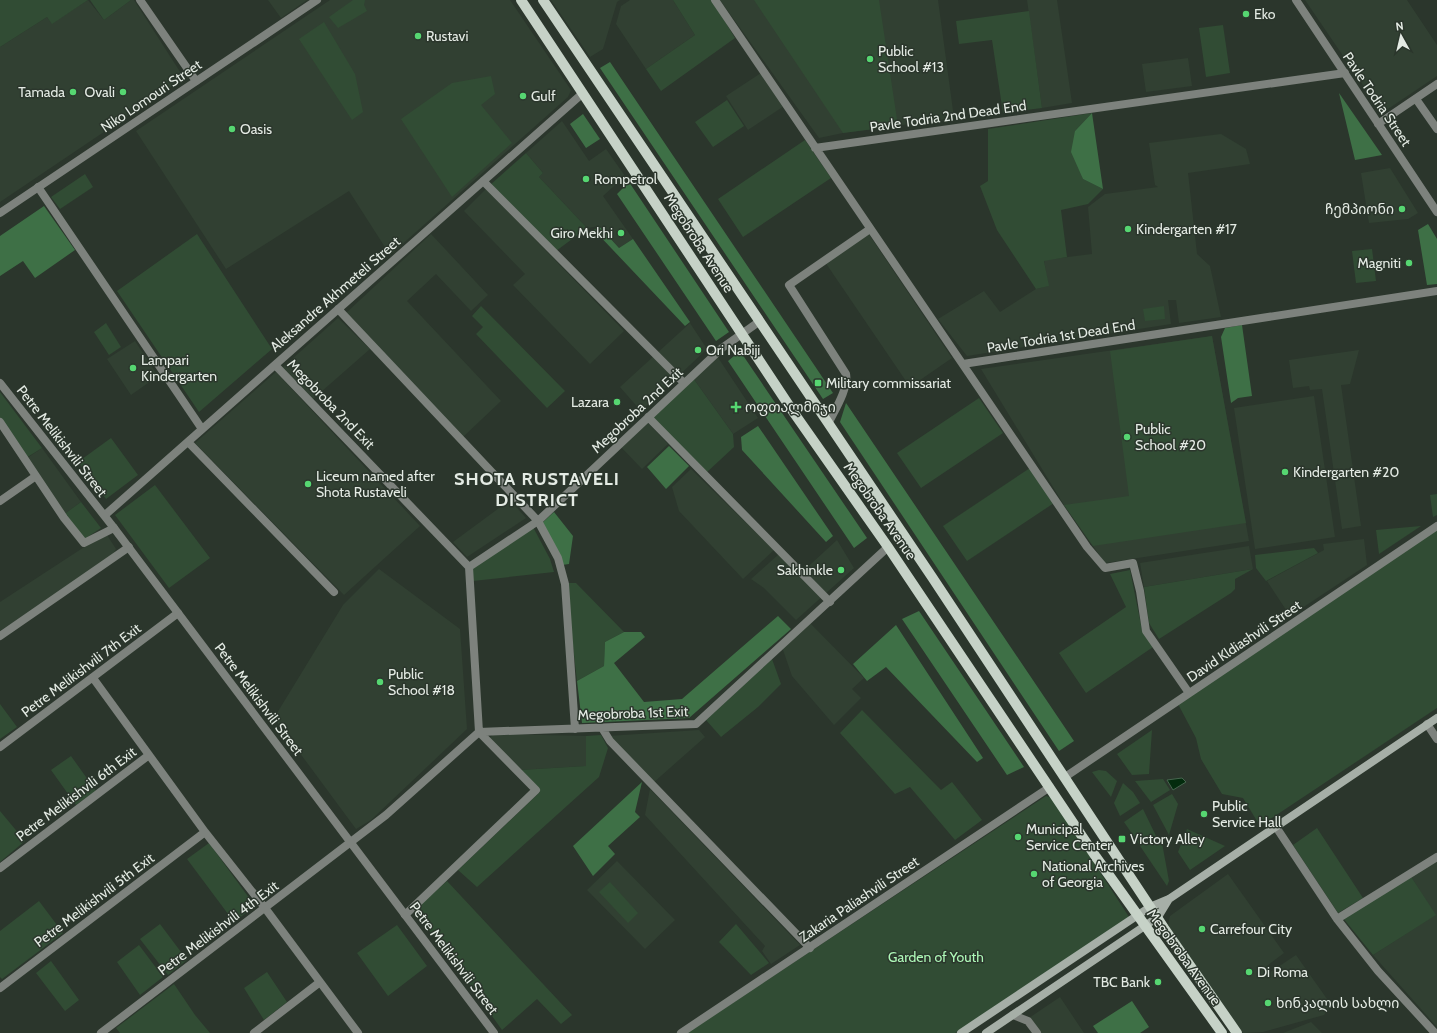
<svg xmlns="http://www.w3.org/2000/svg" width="1437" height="1033" viewBox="0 0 1437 1033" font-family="Cabin,'Noto Sans Georgian',sans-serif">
  <rect width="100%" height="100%" fill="#2b362c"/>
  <!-- built -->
  <path fill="#314032" d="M88,0L104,20L131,0H134L184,78L0,202V47L47,17L52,23Z
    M268,0H307L281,18Z
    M330,0H510L571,90L568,97L390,255L349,191L226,269L136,131Z
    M551,0H620L617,2L603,49L590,57Z
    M630,0H673L695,35L646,69L616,24L621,6Z
    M720,0H938L954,118L843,133L819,138Z
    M1027,0H1057L1072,103L1042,108Z
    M1305,0H1407L1437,45V76L1382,113Z
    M1188,58L1192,86L1146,92L1142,64Z
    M761,73L784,106L748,130L726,96Z
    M562,121L589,161L606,149L625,176L603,196L633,239L619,248L600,226L587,228L539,177L543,173L526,153Z
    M1221,134L1246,149L1250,164L1188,173L1197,254L1210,266L1221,317L1179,323L1176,300H1168L1171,324L967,356L938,319L984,291L1000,312L1036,289L1048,286L1044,260L1092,254L1088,207L1105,194L1158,187L1155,185L1149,143Z
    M1390,168L1418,213L1408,219L1369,223L1361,173Z
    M486,189L624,331L590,364L513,285L525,274L464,211Z
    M868,233L952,358L910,387L825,262Z
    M431,234L488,295L471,311L436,274L407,301L501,401L463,437L346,313Z
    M338,318L370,349L313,399L282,368Z
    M690,323L707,349L641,411L620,387Z
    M1212,336L1249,541L1105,563L1064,505L981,369Z
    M135,341L158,376L131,395L107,359Z
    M1359,350L1350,384L1341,385L1361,526L1342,529L1322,389L1310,390L1309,386L1293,388L1289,360Z
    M717,356L758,418L733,434L693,378Z
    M276,372L420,526L344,595L195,443Z
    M1314,396L1335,537L1255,549L1234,408Z
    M646,421L668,444L642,469L620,446Z
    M42,448L81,502L63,515L27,458Z
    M691,469L774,550L743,579L679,511L672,487Z
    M510,500L526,518L467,557L453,542Z
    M107,535L116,549L112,556L0,631V602L95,540Z
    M1364,539L1367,565L1290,616L1267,581L1324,550L1323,544Z
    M837,540L854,568L796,620L764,588L751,579L779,554L800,574Z
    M1249,546L1253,569L1144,587L1140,563Z
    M379,569L460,629L467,729L371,820L356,829L274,718L343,605Z
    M809,622L864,678L852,689L861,698L834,725L792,676L782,647Z
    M699,730L705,737L653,783L608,736Z
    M493,734L586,736V766L520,770L489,739Z
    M650,789L800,945L771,964L762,951L765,946L645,815Z
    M1437,859V1027L1373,955L1435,915L1410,875Z
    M617,861L675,920L645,949L587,890Z
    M1228,874L1284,953L1268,965L1265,971L1269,973L1296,955L1332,1006L1324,1015L1263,1032L1243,1033L1218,1000L1168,925L1170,916Z
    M1060,997L1084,1033H1040L1029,1018Z
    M1311,1022L1322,1033H1283Z"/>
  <!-- green -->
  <path fill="#314c34" d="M0,0H88L52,24L47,17L0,47Z
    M90,0H131L104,20Z
    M353,0H365L364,5L367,11L338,28L329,17Z
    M673,0H712L735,38L661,91L646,69L695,35Z
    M754,0H879L898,126L843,133Z
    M1029,11L1042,108L1003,113L992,40L959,44L956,21Z
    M324,22L355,74L363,112L352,120L299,39Z
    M1223,25L1230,73L1206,77L1199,28Z
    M491,76L495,94L481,105L512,143L452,197L401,119L452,83Z
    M727,100L744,126L713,147L695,122Z
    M1092,113L1075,131L1083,179L1103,189L1088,204L1061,210L1067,257L1044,261L1049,286L1036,289L997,230L980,186L988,181V129Z
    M805,140L831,178L743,237L718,199Z
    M526,153L543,173L539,177L587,228L556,251L490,185Z
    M85,174L93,187L60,209L51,197Z
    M197,234L272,349L199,412L117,291Z
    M1372,249L1376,281L1356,283L1352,251Z
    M481,306L565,391L547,408L476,334L483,327L472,316Z
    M1164,306L1165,319L1145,321L1143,309Z
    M106,323L121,347L109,355L94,332Z
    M1212,336L1246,523L1093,546L1064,505L1129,496L1110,351Z
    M693,378L733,434L734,447L706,473L652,418Z
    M0,392L42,448L26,458L0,419Z
    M979,398L1003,433L921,488L897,453Z
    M111,438L138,475L106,499L78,462Z
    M1030,468L1054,503L967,561L943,526Z
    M155,485L210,558L169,588L115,515Z
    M1437,494V515L1433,517L1430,495Z
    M81,502L101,528L83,540L63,515Z
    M1421,526L1379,554L1376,530Z
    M533,527L550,559L554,572L473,581L472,567Z
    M1437,530V708L1260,826L1243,798L1222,794L1201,759L1196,738L1178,704Z
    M1314,548L1318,553L1266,581L1256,568L1255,555Z
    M1253,569L1235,579V589L1231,593L1159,639L1149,623L1144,587Z
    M1130,570L1142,630L1153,647L1086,693L1059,653L1126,607L1110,574Z
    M566,583H576L624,632L605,642L604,666L577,681Z
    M772,659L781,684L758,707L721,737L706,720Z
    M0,704L17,727L0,739Z
    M862,710L941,790L952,782L982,820L955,840L910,787L895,794L840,733Z
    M1152,730L1149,774L1132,775L1117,754Z
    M601,735L608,748L599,777L477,887L458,870L540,792L520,770L586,766V736Z
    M71,756L96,791L76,805L51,770Z
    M1099,770L1106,771L1117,781L1111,797L1092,772Z
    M1163,779L1170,790L1151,802L1135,781Z
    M1123,783L1133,792L1140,803L1120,816L1114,803Z
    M1172,794L1178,804L1169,835L1153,805Z
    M1046,796L1052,798L1129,917L955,1033H687Z
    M1143,809L1158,840L1135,838L1124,822Z
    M0,811L25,841L0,862Z
    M1317,828L1363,898L1338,913L1293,845Z
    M1187,829L1225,846L1190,870L1178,852Z
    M1136,840L1162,843L1169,881L1167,886Z
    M209,843L255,906L234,922L187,859Z
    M1410,875L1436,915L1373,955L1343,918Z
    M447,881L572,1015L561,1024L537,999L502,1030L443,947L413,911Z
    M610,882L638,913L628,923L599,892Z
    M39,901L63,933L2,979L0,977V931Z
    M160,924L187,960L168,975L140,939Z
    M736,924L769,963L751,975L719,942Z
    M397,925L427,966L388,996L357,953Z
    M139,945L163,977L140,995L117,962Z
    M51,961L79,1000L65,1011L36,973Z
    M267,972L287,1002L264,1020L244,988Z
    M174,984L195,1015L210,1033H120L116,1028Z"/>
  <!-- forest -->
  <path fill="#3e7046" d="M610,62L833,393L823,399L600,68Z
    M1339,93L1382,155L1355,160Z
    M1092,113L1103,189L1083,179L1071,152L1075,131Z
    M583,114L600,139L586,148L570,124Z
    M629,182L729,332L716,341L617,194Z
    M44,206L75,250L35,278L23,261L0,276V236Z
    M1428,224L1437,239V284L1427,285L1418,230Z
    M599,226L619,248L633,239L690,322L685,326L594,230Z
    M1242,325L1252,396L1238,398L1231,403L1221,337L1225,328Z
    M740,351L867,538L854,548L728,361Z
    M846,403L1074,741L1059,751L840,422Z
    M758,426L833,536L826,542L742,450L741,437Z
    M669,446L689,466L666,489L647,467Z
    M554,512L573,536L569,564L562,565L542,523Z
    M919,611L1024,767L1007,775L902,619Z
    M778,616L791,629L689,718L582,723L577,681L604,666L605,642L624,632H641L645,637L614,663L644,702L682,699Z
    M896,625L983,758L977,762L886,667L867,681L853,664Z
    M642,782L635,812L640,817L608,846L615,854L593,876L573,846Z
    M1132,1001L1149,1027L1140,1033H1098L1093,1026Z"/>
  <!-- water -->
  <path fill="#032b0d" stroke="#46654e" d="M1182,778L1186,782L1173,790L1167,780Z"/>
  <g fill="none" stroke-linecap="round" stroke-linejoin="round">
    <!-- minor -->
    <path stroke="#7d827d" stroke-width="8" d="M140,0L196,81
      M715,0L1087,547L1105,568L1133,563L1140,591L1146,631L1189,693
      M1416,99L1437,129
      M815,148L1345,73
      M483,181L684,383
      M38,187L202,429
      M338,309L538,521L558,558L565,584L575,729
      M963,364L1437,291
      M275,365L469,567
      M648,417L830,602
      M0,422L64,518L84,543L114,528
      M829,422C835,410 849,387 846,374L789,285L870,229
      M188,442L334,592
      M0,501L36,476
      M105,515L583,93
      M469,567L538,521L722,348L760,321
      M0,636L129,547
      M93,678L205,832L265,908L358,1033
      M1427,724L1437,739
      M602,728L610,741L810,948
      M0,747L178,613
      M1065,777L1437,526
      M1276,827L1337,919L1378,971L1435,1033
      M0,868L149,755
      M405,915L536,790L479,732L469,567
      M1337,919L1437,857
      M0,988L205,832
      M1013,1015L1028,1021L1037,1033
      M101,1033L386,815L479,732L696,724L888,547
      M254,1033L320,982
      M681,1033L1050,787"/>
    <!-- tertiary -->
    <path stroke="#7d827d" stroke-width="8" d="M1296,0L1437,212
      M1378,124L1437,84
      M0,213L317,0
      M0,383L114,528L494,1033"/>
    <!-- secondary -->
    <path stroke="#a6afa7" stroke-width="8" d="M961,1033L1150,907L1169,899L1437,718
      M986,1033L1158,917L1169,899"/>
    <!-- primary -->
    <path stroke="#c6d2c7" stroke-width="10" d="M521,0L794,413L888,547L1096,857L1222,1033
      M543,0L932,577L1164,928L1237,1033"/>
  </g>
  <!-- markers -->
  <g fill="#56d671" stroke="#2b362c" stroke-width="1.5">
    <circle cx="1246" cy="14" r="4"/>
    <circle cx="418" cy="36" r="4"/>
    <circle cx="870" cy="59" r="4"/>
    <circle cx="73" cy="92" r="4"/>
    <circle cx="123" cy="92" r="4"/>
    <circle cx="523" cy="96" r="4"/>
    <circle cx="232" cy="129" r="4"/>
    <circle cx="586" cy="179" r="4"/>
    <circle cx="1402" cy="209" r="4"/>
    <circle cx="1128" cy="229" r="4"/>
    <circle cx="621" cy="233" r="4"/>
    <circle cx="1409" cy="263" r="4"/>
    <circle cx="698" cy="350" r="4"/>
    <circle cx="133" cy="368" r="4"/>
    <rect x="814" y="379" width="8" height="8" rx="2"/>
    <circle cx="617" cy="402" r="4"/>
    <path d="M734 401h4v4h4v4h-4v4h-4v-4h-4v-4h4z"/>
    <circle cx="1127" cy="437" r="4"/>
    <circle cx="1285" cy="472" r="4"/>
    <circle cx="308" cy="484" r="4"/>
    <circle cx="841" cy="570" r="4"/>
    <circle cx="380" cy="682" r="4"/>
    <circle cx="1204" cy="814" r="4"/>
    <circle cx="1018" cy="837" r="4"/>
    <rect x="1118" y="835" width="8" height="8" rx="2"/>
    <circle cx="1034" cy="874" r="4"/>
    <circle cx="1202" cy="929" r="4"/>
    <circle cx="1249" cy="972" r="4"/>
    <circle cx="1158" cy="982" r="4"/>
    <circle cx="1268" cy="1003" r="4"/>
  </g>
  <g text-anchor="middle" stroke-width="3" stroke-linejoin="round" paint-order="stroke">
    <!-- poi labels -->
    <g font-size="14" fill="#e4ebe4" stroke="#2b362c" text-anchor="start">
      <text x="1254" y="19">Eko</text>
      <text x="426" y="41">Rustavi</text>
      <text x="878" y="56">Public<tspan x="878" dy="16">School #13</tspan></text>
      <text x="65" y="97" text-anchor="end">Tamada</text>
      <text x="115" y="97" text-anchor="end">Ovali</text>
      <text x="531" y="101">Gulf</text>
      <text x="240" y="134">Oasis</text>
      <text x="594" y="184">Rompetrol</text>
      <text x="1394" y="214" text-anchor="end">ჩემპიონი</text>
      <text x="1136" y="234">Kindergarten #17</text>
      <text x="613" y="238" text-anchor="end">Giro Mekhi</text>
      <text x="1401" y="268" text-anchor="end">Magniti</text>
      <text x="706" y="355">Ori Nabiji</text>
      <text x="141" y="365">Lampari<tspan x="141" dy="16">Kindergarten</tspan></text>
      <text x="826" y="388">Military commissariat</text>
      <text x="609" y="407" text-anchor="end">Lazara</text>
      <text x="745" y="412">ოფთალმიჯი</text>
      <text x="1135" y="434">Public<tspan x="1135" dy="16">School #20</tspan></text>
      <text x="1293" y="477">Kindergarten #20</text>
      <text x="316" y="481">Liceum named after<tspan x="316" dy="16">Shota Rustaveli</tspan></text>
      <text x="833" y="575" text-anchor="end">Sakhinkle</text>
      <text x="388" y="679">Public<tspan x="388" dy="16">School #18</tspan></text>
      <text x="1212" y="811">Public<tspan x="1212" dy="16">Service Hall</tspan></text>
      <text x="1026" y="834">Municipal<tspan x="1026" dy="16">Service Center</tspan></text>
      <text x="1130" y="844">Victory Alley</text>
      <text x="1042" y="871">National Archives<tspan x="1042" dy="16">of Georgia</tspan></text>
      <text x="1210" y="934">Carrefour City</text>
      <text x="1257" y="977">Di Roma</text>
      <text x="1150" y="987" text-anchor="end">TBC Bank</text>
      <text x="1276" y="1008">ხინკალის სახლი</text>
    </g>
    <!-- street labels -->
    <g font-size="14" fill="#e4ebe4" stroke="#2b362c">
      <text transform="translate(151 96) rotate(-34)" y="5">Niko Lomouri Street</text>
      <text transform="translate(1377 99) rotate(56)" y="5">Pavle Todria Street</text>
      <text transform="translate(948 116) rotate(-8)" y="5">Pavle Todria 2nd Dead End</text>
      <text transform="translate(699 243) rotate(57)" y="5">Megobroba Avenue</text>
      <text transform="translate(335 294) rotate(-41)" y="5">Aleksandre Akhmeteli Street</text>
      <text transform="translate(1061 336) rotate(-9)" y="5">Pavle Todria 1st Dead End</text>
      <text transform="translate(331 404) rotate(46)" y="5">Megobroba 2nd Exit</text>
      <text transform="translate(637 410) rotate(-43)" y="5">Megobroba 2nd Exit</text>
      <text transform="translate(62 441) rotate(52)" y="5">Petre Melikishvili Street</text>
      <text transform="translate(880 511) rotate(55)" y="5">Megobroba Avenue</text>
      <text transform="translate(1244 641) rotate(-34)" y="5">David Kldiashvili Street</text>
      <text transform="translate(81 670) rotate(-37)" y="5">Petre Melikishvili 7th Exit</text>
      <text transform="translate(259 699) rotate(53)" y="5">Petre Melikishvili Street</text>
      <text transform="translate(633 713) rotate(-2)" y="5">Megobroba 1st Exit</text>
      <text transform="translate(76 794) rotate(-37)" y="5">Petre Melikishvili 6th Exit</text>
      <text transform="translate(859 899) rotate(-34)" y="5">Zakaria Paliashvili Street</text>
      <text transform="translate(94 900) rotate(-37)" y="5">Petre Melikishvili 5th Exit</text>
      <text transform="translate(218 928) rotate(-37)" y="5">Petre Melikishvili 4th Exit</text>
      <text transform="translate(1184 957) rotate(54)" y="5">Megobroba Avenue</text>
      <text transform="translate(454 958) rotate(53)" y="5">Petre Melikishvili Street</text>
    </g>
    <!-- park labels -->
    <g font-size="14" fill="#adf8b7" stroke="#2b362c">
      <text x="936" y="962">Garden of Youth</text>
    </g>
    <!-- district labels -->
    <g font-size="18" font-weight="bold" letter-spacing="1" fill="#e4ebe4" stroke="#2b362c">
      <text x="537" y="485">SHOTA RUSTAVELI<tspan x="537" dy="21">DISTRICT</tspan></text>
    </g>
  </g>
  <!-- north arrow -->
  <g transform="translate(1401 36) rotate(352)" stroke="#2b362c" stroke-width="3" paint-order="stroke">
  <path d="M0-3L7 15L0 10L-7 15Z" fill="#e4ebe4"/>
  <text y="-6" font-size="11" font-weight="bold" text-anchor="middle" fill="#e4ebe4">N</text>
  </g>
</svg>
